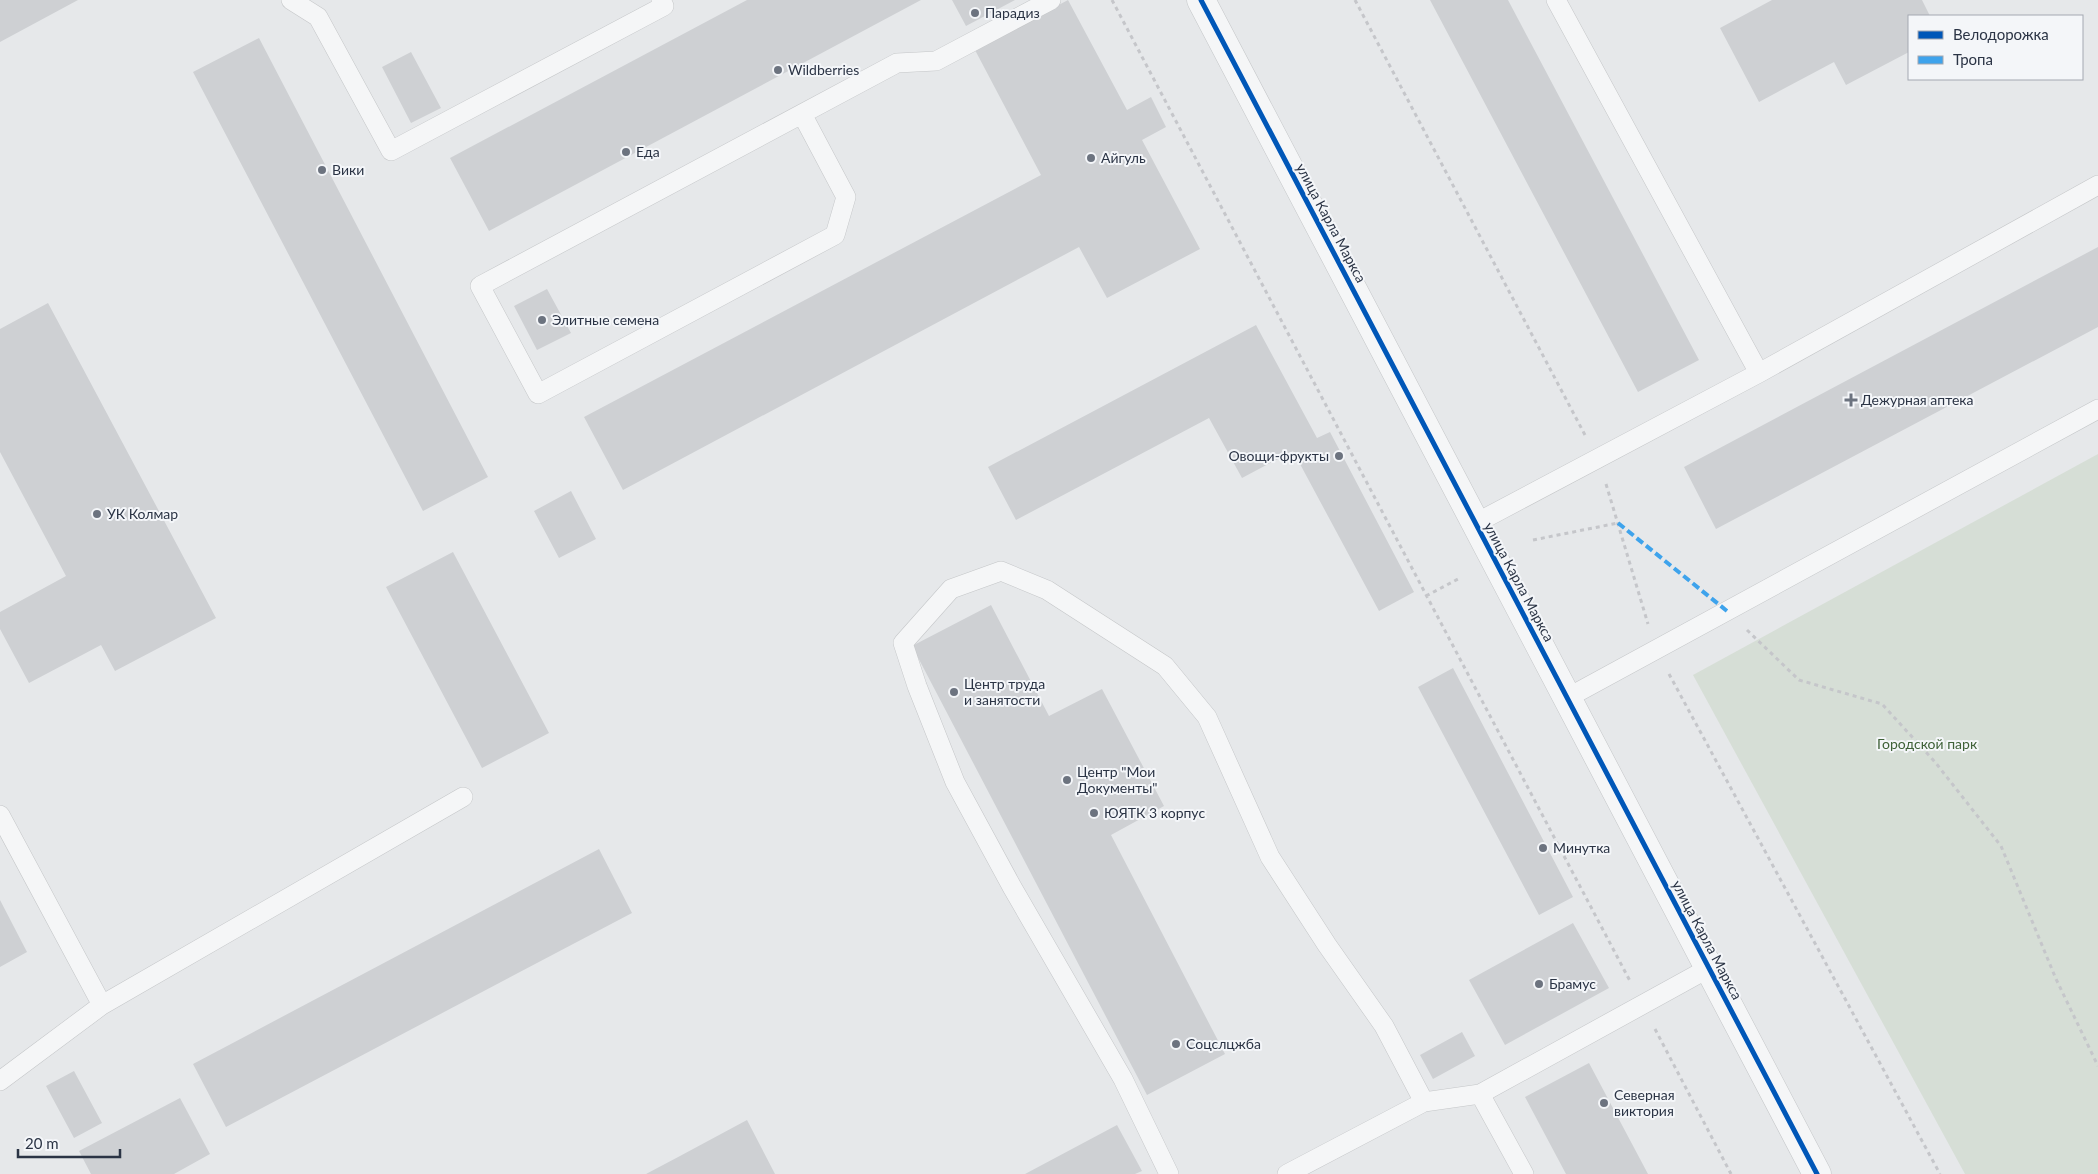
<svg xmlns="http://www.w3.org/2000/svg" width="2098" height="1174" viewBox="0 0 2098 1174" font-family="Lato,sans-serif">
  <rect width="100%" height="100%" fill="#e6e8ea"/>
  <!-- green -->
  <path fill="#d6ded6" d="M2098,454V1174H1965L1693,675Z"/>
  <!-- building -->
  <path fill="#ced0d3" d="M0,0H78L0,42Z
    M747,0H921L489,231L450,158Z
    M952,0H1015L966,26Z
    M1068,0L1127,110L1151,97L1166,127L1142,140L1200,249L1107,298L1079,247L623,490L584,417L1041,175L975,50Z
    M1430,0H1508L1699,360L1638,392Z
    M1772,0H1922L1930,16H1909V52L1846,85L1834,62L1759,102L1720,28Z
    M259,38L488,477L423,511L193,72Z
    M411,52L441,108L411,123L382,67Z
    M2098,247V327L1716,529L1684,467Z
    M547,289L571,333L537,350L514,306Z
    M48,303L216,618L115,671L101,645L29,683L0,629V612L66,576L0,452V329Z
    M1256,325L1317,438L1330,432L1414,592L1379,611L1293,451L1242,478L1209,418L1016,520L988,467Z
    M571,491L596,539L559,558L534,511Z
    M453,552L549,733L482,768L386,587Z
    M991,605L1049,716L1102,689L1164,806L1111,835L1225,1054L1147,1095L912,646Z
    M1453,668L1573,897L1539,915L1418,687Z
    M599,849L632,913L226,1127L193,1064Z
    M0,900L27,952L0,967Z
    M1573,923L1609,988L1505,1045L1469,980Z
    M1462,1032L1475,1056L1433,1079L1420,1055Z
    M1589,1063L1648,1174H1566L1525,1097Z
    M74,1071L102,1123L74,1138L46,1086Z
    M180,1098L210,1154L174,1174H91L79,1151Z
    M747,1120L775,1174H646L680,1156Z
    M1117,1125L1142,1171L1135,1174H1025Z"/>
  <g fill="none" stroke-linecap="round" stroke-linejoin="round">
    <!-- service casing -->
    <g stroke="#c4c6c8" stroke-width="20">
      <path id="service" d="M291,0L318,17L391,151L664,6L661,0
        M1556,0L1759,373
        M802,114L846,197L835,235L538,394L480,286L897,63L936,61L1051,0
        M1476,523L1759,373L2098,185
        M1567,698L2098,409
        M0,815L102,1005
        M0,1081L102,1005L463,797
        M1480,1094L1524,1174
        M1169,1174L1123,1079L1012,887L955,782L917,686L903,643L951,589L1001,571L1047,590L1165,666L1207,717L1270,857L1327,945L1384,1026L1424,1102
        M1287,1174L1424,1102L1480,1094L1709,968"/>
    </g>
    <!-- minor casing -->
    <g stroke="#c4c6c8" stroke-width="29">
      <path id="minor" d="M1201,0L1817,1174"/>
    </g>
    <!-- path -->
    <path stroke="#c5c6ca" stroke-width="3" stroke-dasharray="4 4" stroke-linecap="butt" d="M1112,0L1630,981
      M1355,0L1585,435
      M1606,484L1648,624
      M1533,540L1618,523
      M1426,596L1460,578
      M1747,630L1799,680L1882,704L1935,762L2001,846L2056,979L2098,1066
      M1669,674L1940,1174
      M1655,1029L1731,1174"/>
    <!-- service -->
    <use href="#service" stroke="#f5f6f7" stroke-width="19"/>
    <!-- minor -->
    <use href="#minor" stroke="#f5f6f7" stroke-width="28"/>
    <!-- quiet -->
    <path stroke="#3ea3ec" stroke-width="4" stroke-dasharray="8 4" stroke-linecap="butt" d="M1618,523L1727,611"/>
    <!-- cycleway casing -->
    <g stroke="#f4f6f9" stroke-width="8">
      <path id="cycleway" d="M1201,0L1817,1174"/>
    </g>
    <!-- cycleway -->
    <use href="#cycleway" stroke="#0057b8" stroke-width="5"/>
  </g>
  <!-- markers -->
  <g fill="#6c737f" stroke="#f4f6f9" stroke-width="2">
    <circle cx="975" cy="13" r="5"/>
    <circle cx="778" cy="70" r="5"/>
    <circle cx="626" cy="152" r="5"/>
    <circle cx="1091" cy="158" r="5"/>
    <circle cx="322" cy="170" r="5"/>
    <circle cx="542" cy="320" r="5"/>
    <path d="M1848.5 392.5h5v5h5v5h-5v5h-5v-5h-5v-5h5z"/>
    <circle cx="1339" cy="456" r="5"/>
    <circle cx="97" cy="514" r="5"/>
    <circle cx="954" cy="692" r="5"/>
    <circle cx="1067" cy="780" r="5"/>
    <circle cx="1094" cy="813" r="5"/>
    <circle cx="1543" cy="848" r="5"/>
    <circle cx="1539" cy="984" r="5"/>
    <circle cx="1176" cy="1044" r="5"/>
    <circle cx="1604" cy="1103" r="5"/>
  </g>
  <g text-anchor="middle" stroke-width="4" stroke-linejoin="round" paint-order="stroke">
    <!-- poi labels -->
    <g font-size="14" fill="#2b3445" stroke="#f4f6f9" text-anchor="start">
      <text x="985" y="18">Парадиз</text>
      <text x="788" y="75">Wildberries</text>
      <text x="636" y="157">Еда</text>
      <text x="1101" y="163">Айгуль</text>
      <text x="332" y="175">Вики</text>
      <text x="552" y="325">Элитные семена</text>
      <text x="1861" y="405">Дежурная аптека</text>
      <text x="1329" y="461" text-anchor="end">Овощи-фрукты</text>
      <text x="107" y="519">УК Колмар</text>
      <text x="964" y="689">Центр труда<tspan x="964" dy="16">и занятости</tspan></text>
      <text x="1077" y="777">Центр "Мои<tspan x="1077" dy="16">Документы"</tspan></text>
      <text x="1104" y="818">ЮЯТК 3 корпус</text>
      <text x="1553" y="853">Минутка</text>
      <text x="1549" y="989">Брамус</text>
      <text x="1186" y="1049">Соцслцжба</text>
      <text x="1614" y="1100">Северная<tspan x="1614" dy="16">виктория</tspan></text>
    </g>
    <!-- street labels -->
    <g font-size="14" fill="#2b3445" stroke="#f4f6f9">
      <text transform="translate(1331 223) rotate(62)" y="5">улица Карла Маркса</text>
      <text transform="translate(1519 582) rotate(62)" y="5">улица Карла Маркса</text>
      <text transform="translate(1707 940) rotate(62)" y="5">улица Карла Маркса</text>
    </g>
    <!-- park labels -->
    <g font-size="14" fill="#3f6138" stroke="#f4f6f9">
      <text x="1927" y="749">Городской парк</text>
    </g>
  </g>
  <!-- legend -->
  <rect x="1908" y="15" width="175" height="65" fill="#f4f6f9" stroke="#a4a8b1"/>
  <rect x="1918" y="31" width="25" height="8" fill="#0057b8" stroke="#a4a8b1"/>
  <text x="1953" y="40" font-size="15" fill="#2b3445">Велодорожка</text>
  <rect x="1918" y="56" width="25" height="8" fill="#3ea3ec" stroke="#a4a8b1"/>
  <text x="1953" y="65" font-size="15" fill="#2b3445">Тропа</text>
  <!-- scale -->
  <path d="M18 1149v8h102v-8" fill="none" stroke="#2b3445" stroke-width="2.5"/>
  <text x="25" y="1149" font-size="15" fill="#2b3445" stroke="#f4f6f9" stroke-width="4" paint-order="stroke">20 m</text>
</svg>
